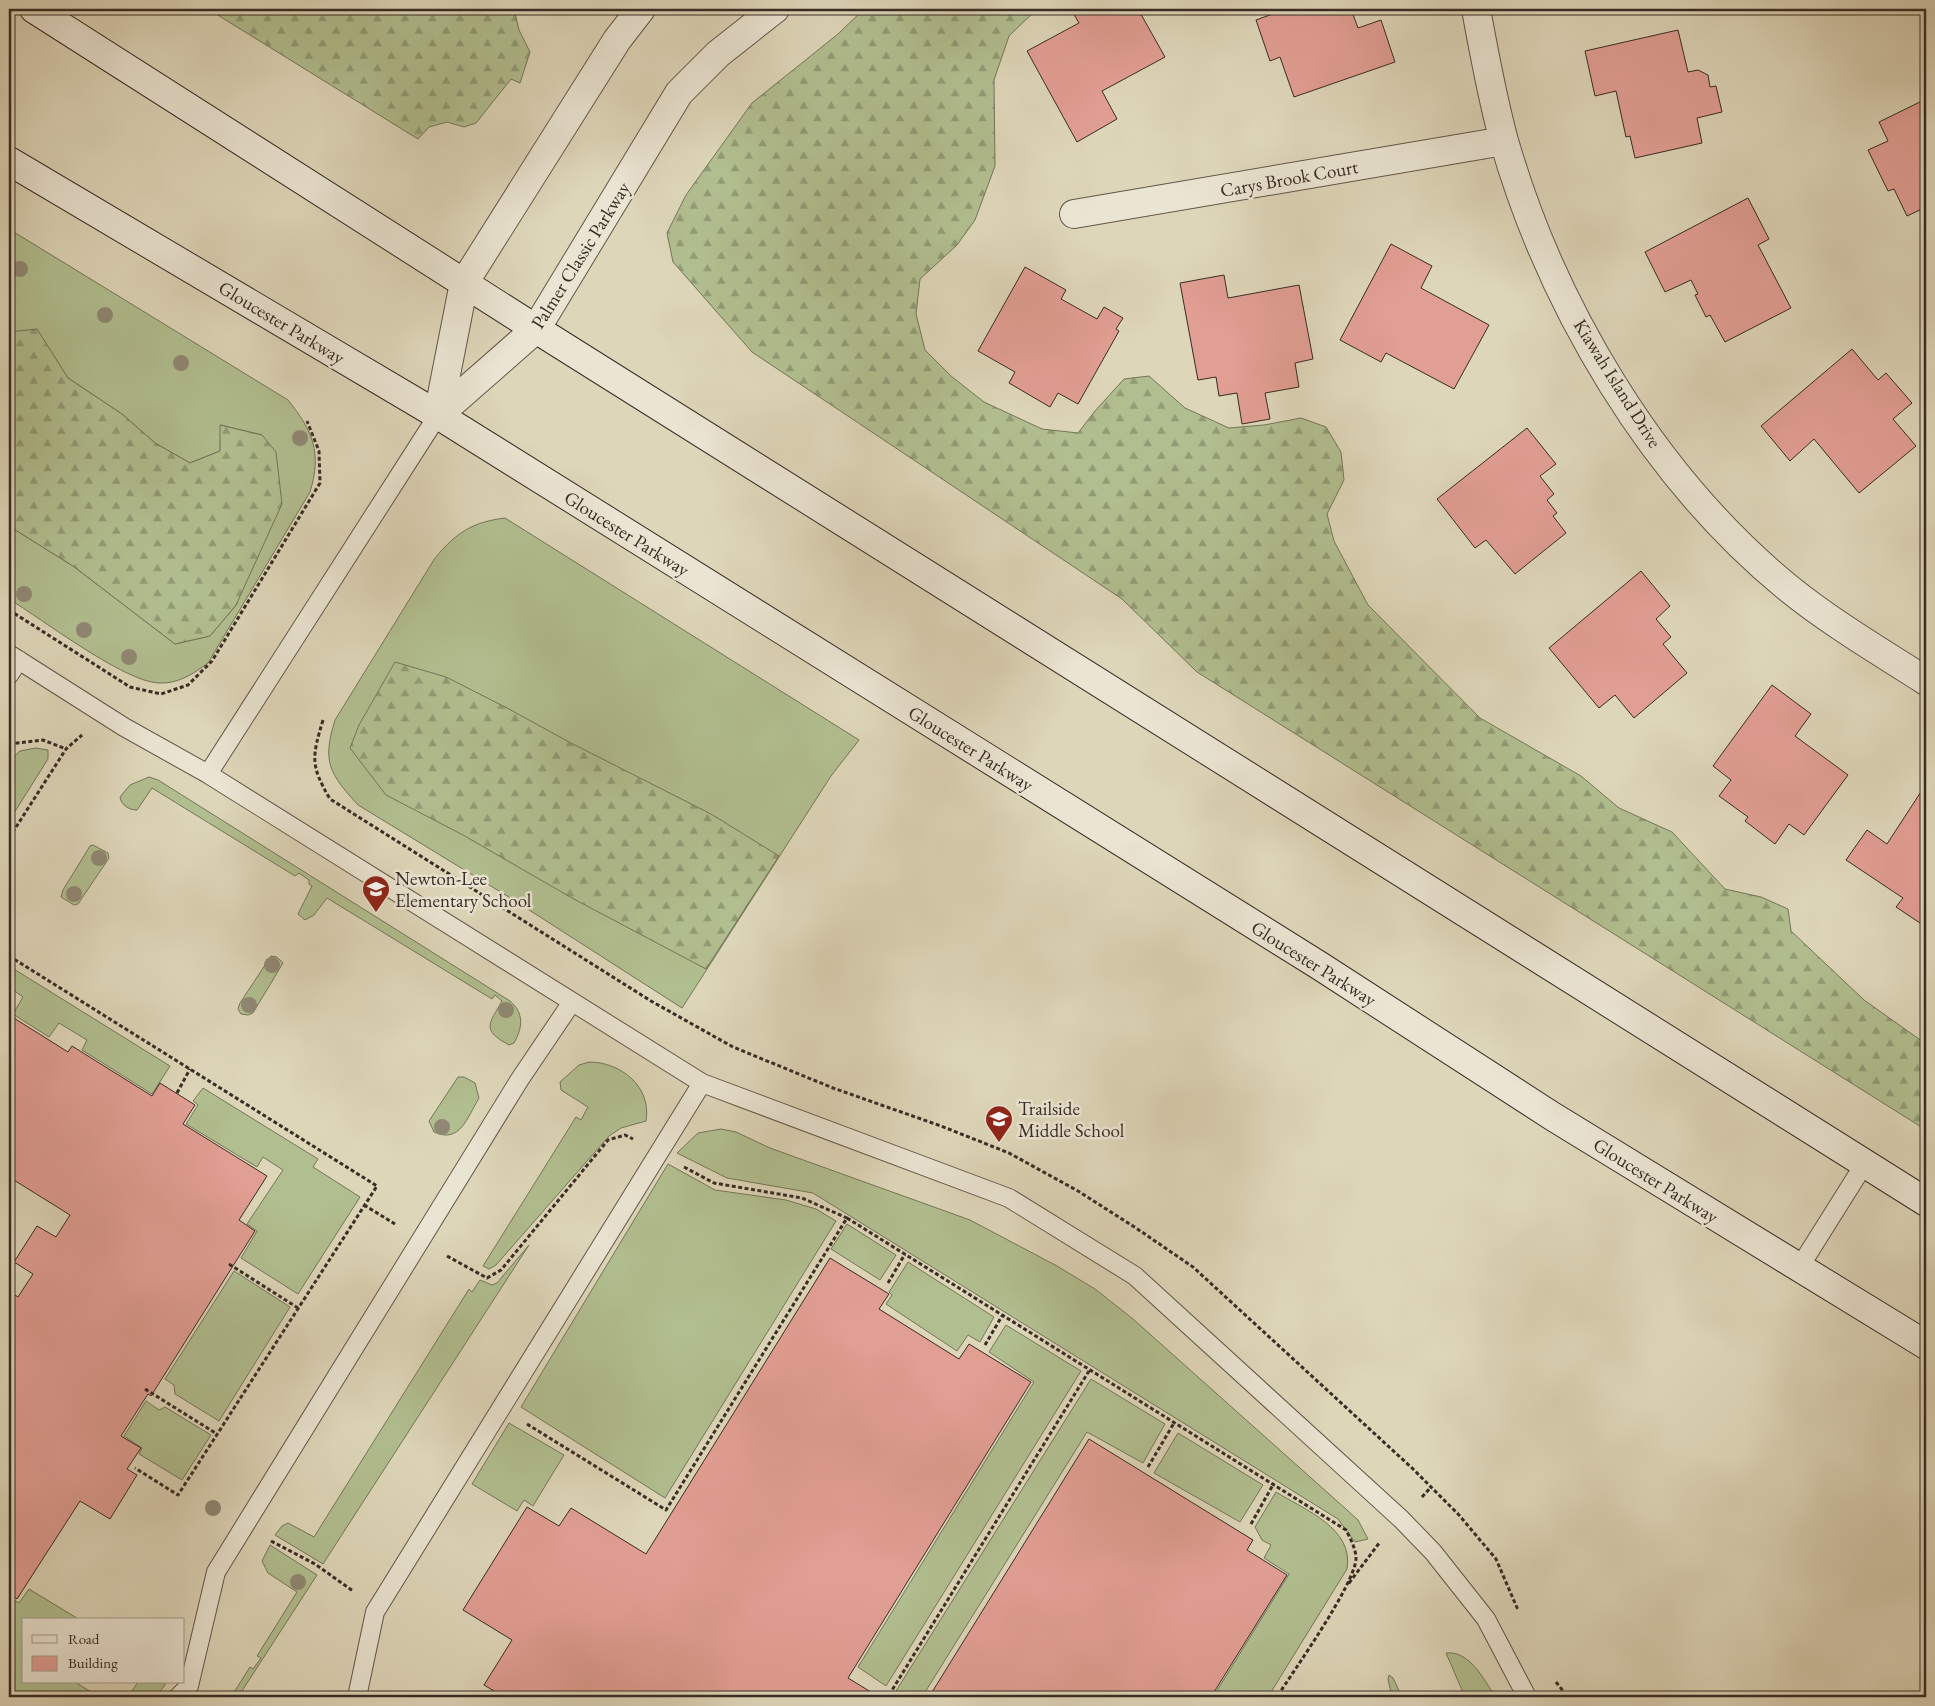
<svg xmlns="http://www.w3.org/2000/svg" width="1935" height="1706" viewBox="0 0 1935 1706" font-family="'EB Garamond',serif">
  <defs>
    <pattern id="forest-firs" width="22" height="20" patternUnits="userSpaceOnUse" patternTransform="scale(1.25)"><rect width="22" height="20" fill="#b1be8f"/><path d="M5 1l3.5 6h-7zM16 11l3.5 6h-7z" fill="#919b75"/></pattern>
  </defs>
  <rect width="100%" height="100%" fill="#ded6b9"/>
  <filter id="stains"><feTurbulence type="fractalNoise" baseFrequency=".004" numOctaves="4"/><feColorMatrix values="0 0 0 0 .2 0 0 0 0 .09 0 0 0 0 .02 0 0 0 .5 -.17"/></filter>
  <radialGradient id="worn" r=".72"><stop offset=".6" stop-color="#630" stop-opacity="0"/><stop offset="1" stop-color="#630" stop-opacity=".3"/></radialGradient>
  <!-- grass -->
  <path fill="#b1be8f" stroke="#74755a" d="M9,229L288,400C313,431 322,453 310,492L208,663C193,674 178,684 159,683C124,682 42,619 9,599V526L73,566L175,644L210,636L237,604L262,435L221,425L220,451L190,463L155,443L122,414L68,378L37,330L9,332Z
    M505,518L859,740L831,776L682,1008L512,899L358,805C329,773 322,762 335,720L435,558C456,533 472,522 505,518Z
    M36,748L48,750V759L9,821V761L20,751Z
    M149,777L158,780L510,1001C524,1013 523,1027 514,1043L509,1045C481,1030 489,1024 502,1001L495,995L492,999L327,898L314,915L305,920L298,914L312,886L309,884V880L299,873L295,876L152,788L137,810C129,810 121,805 120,797L130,785Z
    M93,845L108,853L109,858L78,904L74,905L61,897L63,890L90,846Z
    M271,956L277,957L283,963L253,1013L248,1015L241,1014L238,1009L240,1003Z
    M9,966L170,1066L152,1094L82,1050L87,1040L59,1023L49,1037L13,1014L23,997L9,987Z
    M589,1062C621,1062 652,1087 646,1121L621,1128L609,1136L496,1265L489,1269L483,1266L576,1117L581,1120L588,1107L561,1090L560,1082L579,1065Z
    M458,1077H464L475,1083L479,1098C467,1118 460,1144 434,1132L429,1121Z
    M203,1088L318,1159L313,1167L360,1197L298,1294L241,1258L257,1231L247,1224L283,1170L263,1157L257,1167L186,1124L198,1105L193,1101Z
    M721,1129L736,1132L770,1148L970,1220L1057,1266L1095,1289L1133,1319L1347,1510L1358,1520L1368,1539L1355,1542L1338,1519L813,1193L727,1178L677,1153L698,1133Z
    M668,1164L715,1190L786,1200L816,1209L836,1221L665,1498L521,1407Z
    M847,1224L896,1255L880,1280L831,1249Z
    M529,1245L323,1564L275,1535L282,1526L288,1523L314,1537L469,1289L472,1292L480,1280L492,1285L497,1283Z
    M908,1262L994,1317L980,1342L968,1335L957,1351L886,1304L892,1295L889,1292Z
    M234,1271L290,1307L219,1421L175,1394L174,1385L165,1379Z
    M1006,1325L1081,1371L886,1686L858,1667L1034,1382L989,1352Z
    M1091,1379L1165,1424L1143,1463L1087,1432L922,1697H904L896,1691Z
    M146,1401L159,1410L165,1407L211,1435L182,1480L139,1454L142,1448L124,1436Z
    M509,1423L564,1455L533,1506L524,1500L517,1511L472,1484Z
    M1178,1433L1263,1485L1240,1522L1154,1473Z
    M1276,1492C1305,1510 1354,1528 1347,1569L1268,1697H1213L1289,1574L1264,1558L1271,1545L1262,1540L1255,1527Z
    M270,1545L317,1575L238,1697H231L250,1667L253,1669L261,1658L257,1656L297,1592L268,1573L262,1561Z
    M29,1589L80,1620H24V1682H75L99,1697H20L9,1692V1597L19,1603Z
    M1446,1653C1469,1650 1485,1680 1495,1697H1465Z
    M1389,1675L1393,1678L1402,1697H1392L1388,1679Z
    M138,1682H167L156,1697H128Z"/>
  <!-- forest -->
  <path fill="url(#forest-firs)" stroke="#74755a" d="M208,9H514L519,30L530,52L520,83L511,79L476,123L464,127L447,122L429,127L418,139Z
    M864,9H1037L1009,36L994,80L995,166L975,220L957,245L920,279L916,314L925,350L951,376L984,402L1042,429L1078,433L1095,411L1124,379L1149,376L1185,408L1229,428L1264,425L1301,418L1326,427L1341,452L1344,480L1327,514L1334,541L1368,605L1480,718L1581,776L1619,808L1672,832L1725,889L1761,897L1788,909L1791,931L1864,1000L1926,1044V1130L1197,672L1122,599L752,352L673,262L667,233L686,195L752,103L838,34Z
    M37,329L68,378L122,414L155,443L190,463L220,451V425L262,435L276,452L282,504L236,605L210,636L175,644L73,566L9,526V332Z
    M395,662L446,677L509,709L569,742L711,814L779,856L706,969L572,898L463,835L386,795L350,748L359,725Z"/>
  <!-- building -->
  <path fill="#e19e93" stroke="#382c25" d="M1077,9H1138L1165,57L1102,91L1117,119L1077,142L1027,51L1079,23L1072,11Z
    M1277,9H1351L1358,28L1381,20L1395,62L1294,97L1280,57L1270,61L1256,20L1278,12Z
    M1831,9H1903V11H1830Z
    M1678,30L1688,72L1698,70L1708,75L1710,87L1716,86L1722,112L1697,118L1702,143L1635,158L1630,136L1626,137L1616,91L1595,96L1585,51Z
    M1926,99V218L1922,209L1907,216L1894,189L1888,191L1868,150L1888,141L1879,122Z
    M1748,198L1769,239L1758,245L1791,308L1725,342L1710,315L1706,317L1695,295L1698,294L1691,280L1665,292L1645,252Z
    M1391,244L1432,266L1421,288L1489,325L1454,389L1386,353L1381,362L1340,340Z
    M1025,267L1066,290L1061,299L1097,319L1104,307L1123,318L1116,329L1119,331L1078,404L1058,393L1050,407L1009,383L1015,372L978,351Z
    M1224,275L1228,298L1299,285L1313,359L1295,363L1299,387L1265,393L1270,419L1242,424L1237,393L1219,396L1216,377L1198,380L1180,283Z
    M1852,349L1878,380L1886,373L1912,403L1893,419L1916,446L1859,493L1814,439L1790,461L1761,426Z
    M1527,428L1556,464L1540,476L1554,494L1547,500L1557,513L1553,516L1566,533L1515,574L1486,540L1475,548L1437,499Z
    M1926,565V576L1921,573Z
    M1641,571L1670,606L1656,619L1671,637L1663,644L1687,673L1634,718L1615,695L1599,708L1549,648Z
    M1772,685L1811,714L1795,736L1848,775L1804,835L1789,824L1775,844L1745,821L1748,817L1719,796L1731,780L1713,766Z
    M1926,784V927L1896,907L1903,898L1846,860L1867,830L1887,844Z
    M9,1015L68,1052L72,1046L152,1096L160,1083L195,1105L183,1124L267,1176L239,1220L255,1231L151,1396L148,1394L121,1436L141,1448L127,1469L137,1475L110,1519L80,1501L17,1599L9,1593V1291L18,1297L33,1274L14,1262L37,1226L56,1237L70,1215L9,1177Z
    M830,1258L889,1294L879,1309L959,1359L969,1344L1031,1382L848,1678L879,1697H504L484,1685L512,1640L463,1610L527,1507L559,1526L571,1508L646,1554Z
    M1089,1439L1253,1540L1247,1550L1287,1575L1211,1697H929Z"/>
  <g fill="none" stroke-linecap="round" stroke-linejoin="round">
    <!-- service casing -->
    <g stroke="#62564a" stroke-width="20">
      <path id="service" d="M9,654L124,727L208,774L702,1083L1009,1198L1135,1276L1401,1519L1433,1552L1486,1619L1527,1697
        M9,675L19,660
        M208,774L438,415
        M1799,1268L1865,1163
        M178,1697L189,1686L216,1572L520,1079L572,1002
        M357,1697L375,1612L702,1083"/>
    </g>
    <!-- minor casing -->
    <g stroke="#62564a" stroke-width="30">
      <path id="minor" d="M1476,9C1484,53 1492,97 1504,141C1552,307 1652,476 1787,587C1830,622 1879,651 1926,681
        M1074,214L1504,141
        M438,415L536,329L679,93L718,54L775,9
        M438,415L464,283L617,40L641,9"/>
    </g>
    <!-- secondary casing -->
    <g stroke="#382c25" stroke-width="30">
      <path id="secondary" d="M34,9L536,329L1926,1202
        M9,161L438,415L1320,966L1552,1116L1926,1345"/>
    </g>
    <!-- path -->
    <path stroke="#382c25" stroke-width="3" stroke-dasharray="4 2.5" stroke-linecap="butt" d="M9,610L130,687L161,694L188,685L212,661L320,483L319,451L307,421
      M323,720C312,757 310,765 330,799L651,1001L733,1047L833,1088L941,1126L1009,1153L1078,1191L1136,1228L1193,1267L1412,1468L1459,1515L1496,1559L1518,1610
      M9,744L43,740L66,749
      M9,838L66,749L82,735
      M9,956L377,1186L178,1495L135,1468
      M177,1093L190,1069
      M684,1167L714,1183L802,1198L847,1218
      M364,1205L395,1224
      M447,1256L487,1278L501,1270L608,1140L625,1135L633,1139
      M229,1264L298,1308
      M888,1283L905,1254
      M985,1345L1002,1316
      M145,1389L217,1434
      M527,1424L666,1510L847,1218L1346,1530C1351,1540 1356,1549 1356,1559C1354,1586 1294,1670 1277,1697
      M1148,1467L1174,1423
      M1422,1497L1431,1487
      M1251,1524L1274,1483
      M271,1541L315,1564L353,1591
      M1349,1583L1380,1542
      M1556,1682L1568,1697
      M889,1695L1089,1371"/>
    <!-- service -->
    <use href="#service" stroke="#eae4d2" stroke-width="18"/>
    <!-- minor -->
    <use href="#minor" stroke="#eae4d2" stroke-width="28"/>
    <!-- secondary -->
    <use href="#secondary" stroke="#eae4d2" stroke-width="28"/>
  </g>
  <!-- trees -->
  <g fill="#908873">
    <circle cx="20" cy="269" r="8"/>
    <circle cx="105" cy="315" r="8"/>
    <circle cx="181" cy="363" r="8"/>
    <circle cx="300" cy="438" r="8"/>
    <circle cx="24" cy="594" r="8"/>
    <circle cx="84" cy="630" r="8"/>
    <circle cx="129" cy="657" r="8"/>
    <circle cx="99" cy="858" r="8"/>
    <circle cx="74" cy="894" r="8"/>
    <circle cx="272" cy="965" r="8"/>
    <circle cx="249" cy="1005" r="8"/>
    <circle cx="506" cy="1010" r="8"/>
    <circle cx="442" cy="1127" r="8"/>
    <circle cx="213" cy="1508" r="8"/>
    <circle cx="298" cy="1582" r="8"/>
  </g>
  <!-- icons -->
  <defs>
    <g id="school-pin" transform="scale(1.4375)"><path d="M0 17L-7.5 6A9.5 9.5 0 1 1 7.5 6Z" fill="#8f2418" stroke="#eae4d2"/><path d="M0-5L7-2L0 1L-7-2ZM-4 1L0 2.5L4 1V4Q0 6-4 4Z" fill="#fff"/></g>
  </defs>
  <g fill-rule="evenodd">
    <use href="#school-pin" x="376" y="889"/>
    <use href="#school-pin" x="999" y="1119"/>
  </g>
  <g text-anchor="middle" stroke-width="5" stroke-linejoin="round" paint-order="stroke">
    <!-- street labels -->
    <g font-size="19" fill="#382c25" stroke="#eae4d2">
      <text transform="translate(1289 178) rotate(-10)" y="7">Carys Brook Court</text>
      <text transform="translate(580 255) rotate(-58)" y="7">Palmer Classic Parkway</text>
      <text transform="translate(282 322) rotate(31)" y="7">Gloucester Parkway</text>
      <text transform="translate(1618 383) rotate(58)" y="7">Kiawah Island Drive</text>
      <text transform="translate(627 533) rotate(32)" y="7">Gloucester Parkway</text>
      <text transform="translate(971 748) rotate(32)" y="7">Gloucester Parkway</text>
      <text transform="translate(1314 963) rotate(32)" y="7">Gloucester Parkway</text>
      <text transform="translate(1656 1180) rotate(32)" y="7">Gloucester Parkway</text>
    </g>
    <!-- poi labels -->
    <g font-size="19" fill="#382c25" stroke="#eae4d2" text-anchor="start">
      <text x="395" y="885">Newton-Lee<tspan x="395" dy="22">Elementary School</tspan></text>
      <text x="1018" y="1115">Trailside<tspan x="1018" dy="22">Middle School</tspan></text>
    </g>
  </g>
  <!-- margin -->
  <rect width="1935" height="1706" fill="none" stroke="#ded6b9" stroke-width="30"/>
  <rect x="10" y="10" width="1915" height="1686" fill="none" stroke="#382c25" stroke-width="2.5"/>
  <rect x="15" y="15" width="1905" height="1676" fill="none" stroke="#382c25"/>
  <!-- legend -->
  <rect x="22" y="1618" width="162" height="65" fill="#eae4d2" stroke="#a39a8d"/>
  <rect x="32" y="1635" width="25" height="8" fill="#eae4d2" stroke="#a39a8d"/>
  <text x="68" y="1644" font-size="15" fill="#382c25">Road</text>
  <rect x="32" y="1656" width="25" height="15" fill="#e19e93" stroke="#a39a8d"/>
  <text x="68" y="1668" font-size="15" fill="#382c25">Building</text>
  <rect width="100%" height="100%" filter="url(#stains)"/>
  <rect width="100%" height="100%" fill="url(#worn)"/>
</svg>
